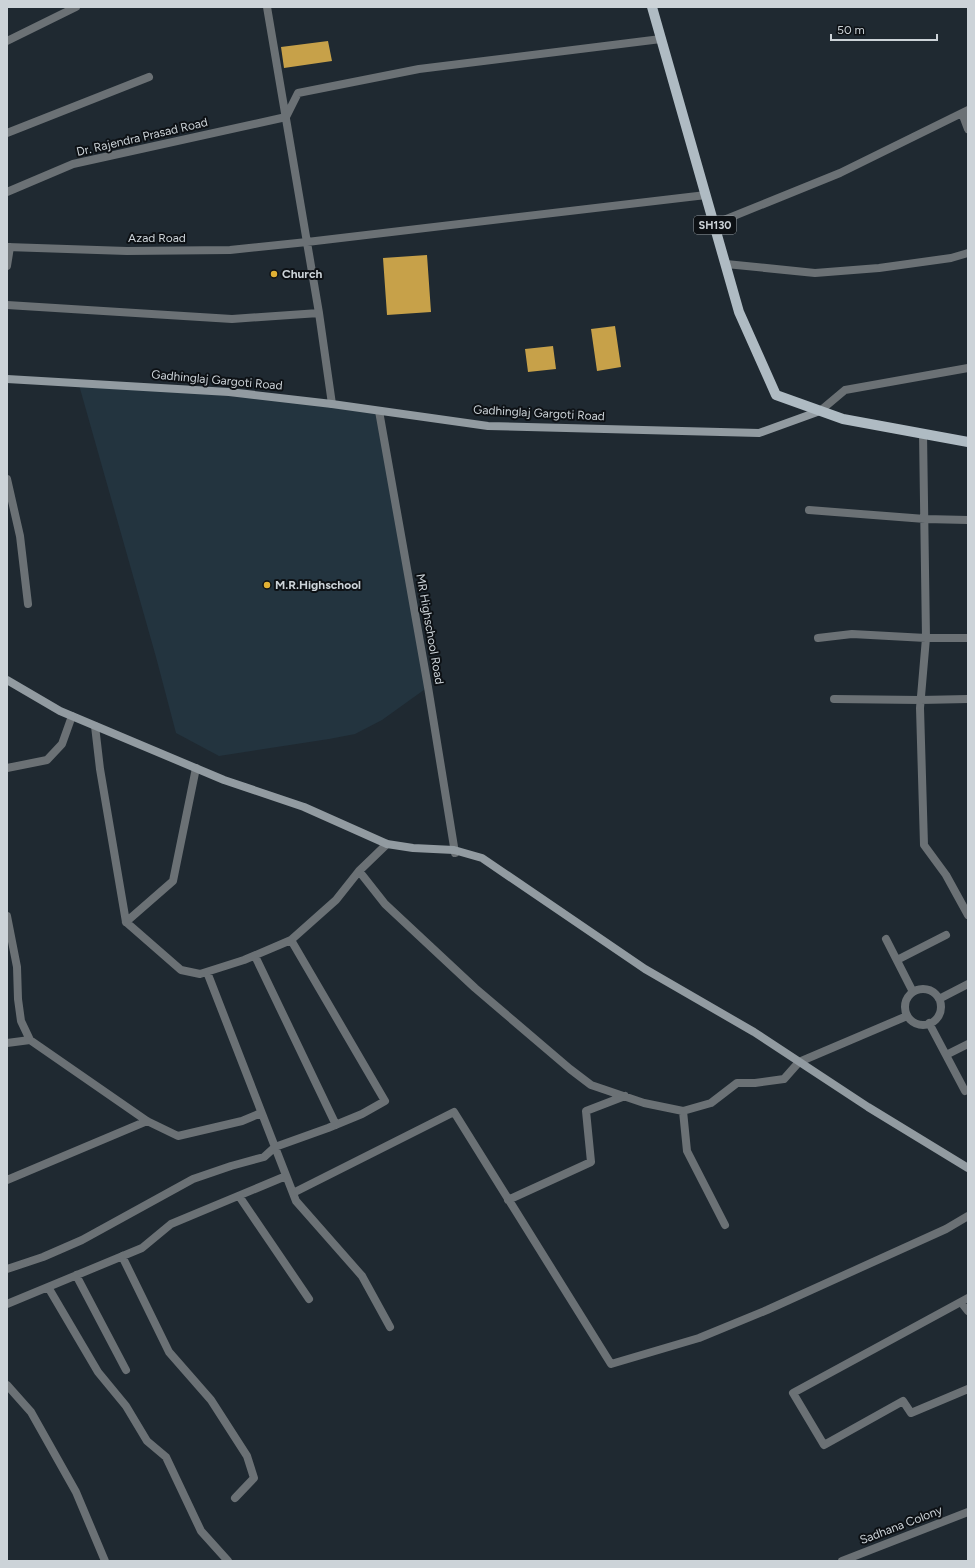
<svg xmlns="http://www.w3.org/2000/svg" width="975" height="1568" viewBox="0 0 975 1568" font-family="Figtree,sans-serif">
  <rect width="100%" height="100%" fill="#1f2931"/>
  <!-- built -->
  <path fill="#23343f" d="M79,385H124L379,411L428,687L382,720L355,734L329,739L219,756L176,733L156,657Z"/>
  <!-- building -->
  <path fill="#c7a149" d="M328,41L332,61L284,68L281,47Z
    M427,255L431,312L387,315L383,258Z
    M615,326L621,367L597,371L591,329Z
    M553,346L556,369L528,372L525,349Z"/>
  <g fill="none" stroke-linecap="round" stroke-linejoin="round">
    <!-- street -->
    <path stroke="#6b7175" stroke-width="8" d="M267,7L319,313L332,404
      M7,41L76,7
      M962,113L968,129
      M7,133L149,77
      M7,192L73,164L286,117L298,93L419,69L661,39
      M714,224L840,173L968,110
      M7,247L127,251L230,250L307,242L706,195
      M726,264L815,273L879,268L951,258L968,253
      M7,266L10,247
      M7,305L232,319L319,313
      M379,411L428,687L455,853
      M820,411L845,390L968,368
      M923,433L926,638L920,708L924,845L946,875L968,915
      M7,479L20,536L28,604
      M809,510L925,519L968,520
      M818,638L852,634L926,638H968
      M834,699L920,700L968,699
      M95,726L100,769L126,922
      M7,768L47,760L62,744L72,716
      M196,768L173,881L126,922L181,970L200,974L244,960L291,940L336,900L359,871L387,844
      M359,871L385,904L475,988L570,1069L591,1085L644,1103L683,1111L711,1103L737,1083H755L784,1079L799,1062L907,1016
      M7,916L17,967L18,999L21,1021L30,1040L147,1121L178,1136L242,1121L261,1113
      M886,939L913,992
      M255,956L336,1125
      M897,960L946,935
      M207,972L296,1201L362,1276L390,1327
      M905 1007a18 18 0 1 1 36 0a18 18 0 1 1-36 0Z
      M939,999L968,984
      M929,1023L965,1091
      M7,1043L30,1040
      M946,1055L968,1044
      M683,1111L687,1151L725,1225
      M7,1180L147,1121
      M293,1193L454,1112L611,1364L699,1338L767,1310L946,1229L968,1216
      M239,1196L309,1299
      M508,1200L591,1162L586,1111L625,1096
      M122,1256L169,1352L211,1400L247,1456L254,1478L235,1498
      M7,1269L43,1257L82,1240L193,1179L231,1166L264,1157L275,1147L328,1128L362,1114L385,1101L291,940
      M76,1275L126,1370
      M48,1287L98,1372L126,1406L147,1441L166,1457L201,1531L228,1561
      M968,1298L793,1393L824,1445L903,1401L911,1413L968,1389
      M961,1302L968,1311
      M7,1304L142,1248L171,1224L286,1176
      M7,1385L31,1412L76,1492L105,1561
      M842,1561L968,1512"/>
    <!-- secondary -->
    <path stroke="#929ba1" stroke-width="8" d="M7,379L229,392L332,404L488,426L759,433L820,411
      M7,680L60,711L224,780L304,807L387,844L413,848L454,850L482,858L645,969L754,1032L868,1107L968,1168"/>
    <!-- primary -->
    <path stroke="#afbbc3" stroke-width="10" d="M652,7L739,312L776,395L843,419L968,442"/>
  </g>
  <!-- markers -->
  <g fill="#e0b034" stroke="#0d1115" stroke-width="1.5">
    <circle cx="274" cy="274" r="4"/>
    <circle cx="267" cy="585" r="4"/>
  </g>
  <g text-anchor="middle" stroke-width="4" stroke-linejoin="round" paint-order="stroke">
    <!-- shield labels -->
    <rect fill="#0d1115" stroke="#93999e" stroke-width="1" x="694" y="216" width="42" height="18" rx="3"/>
    <g font-size="11" font-weight="bold" fill="#ccd3d8">
      <text x="715" y="229">SH130</text>
    </g>
    <!-- street labels -->
    <g font-size="12" fill="#ccd3d8" stroke="#0d1115">
      <text transform="translate(142 137) rotate(-13)" y="4">Dr. Rajendra Prasad Road</text>
      <text x="157" y="242">Azad Road</text>
      <text transform="translate(217 380) rotate(5)" y="4">Gadhinglaj Gargoti Road</text>
      <text transform="translate(539 413) rotate(3)" y="4">Gadhinglaj Gargoti Road</text>
      <text transform="translate(430 629) rotate(80)" y="4">MR Highschool Road</text>
      <text transform="translate(901 1525) rotate(-21)" y="4">Sadhana Colony</text>
    </g>
    <!-- poi labels -->
    <g font-size="12" font-weight="bold" fill="#ccd3d8" stroke="#0d1115" text-anchor="start">
      <text x="282" y="278">Church</text>
      <text x="275" y="589">M.R.Highschool</text>
    </g>
  </g>
  <!-- border -->
  <rect width="975" height="1568" fill="none" stroke="#ccd3d8" stroke-width="16"/>
  <!-- scale -->
  <path d="M831 34v6h106v-6" fill="none" stroke="#ccd3d8" stroke-width="2"/>
  <text x="837" y="34" font-size="12" fill="#ccd3d8" stroke="#0d1115" stroke-width="3" paint-order="stroke">50 m</text>
</svg>
